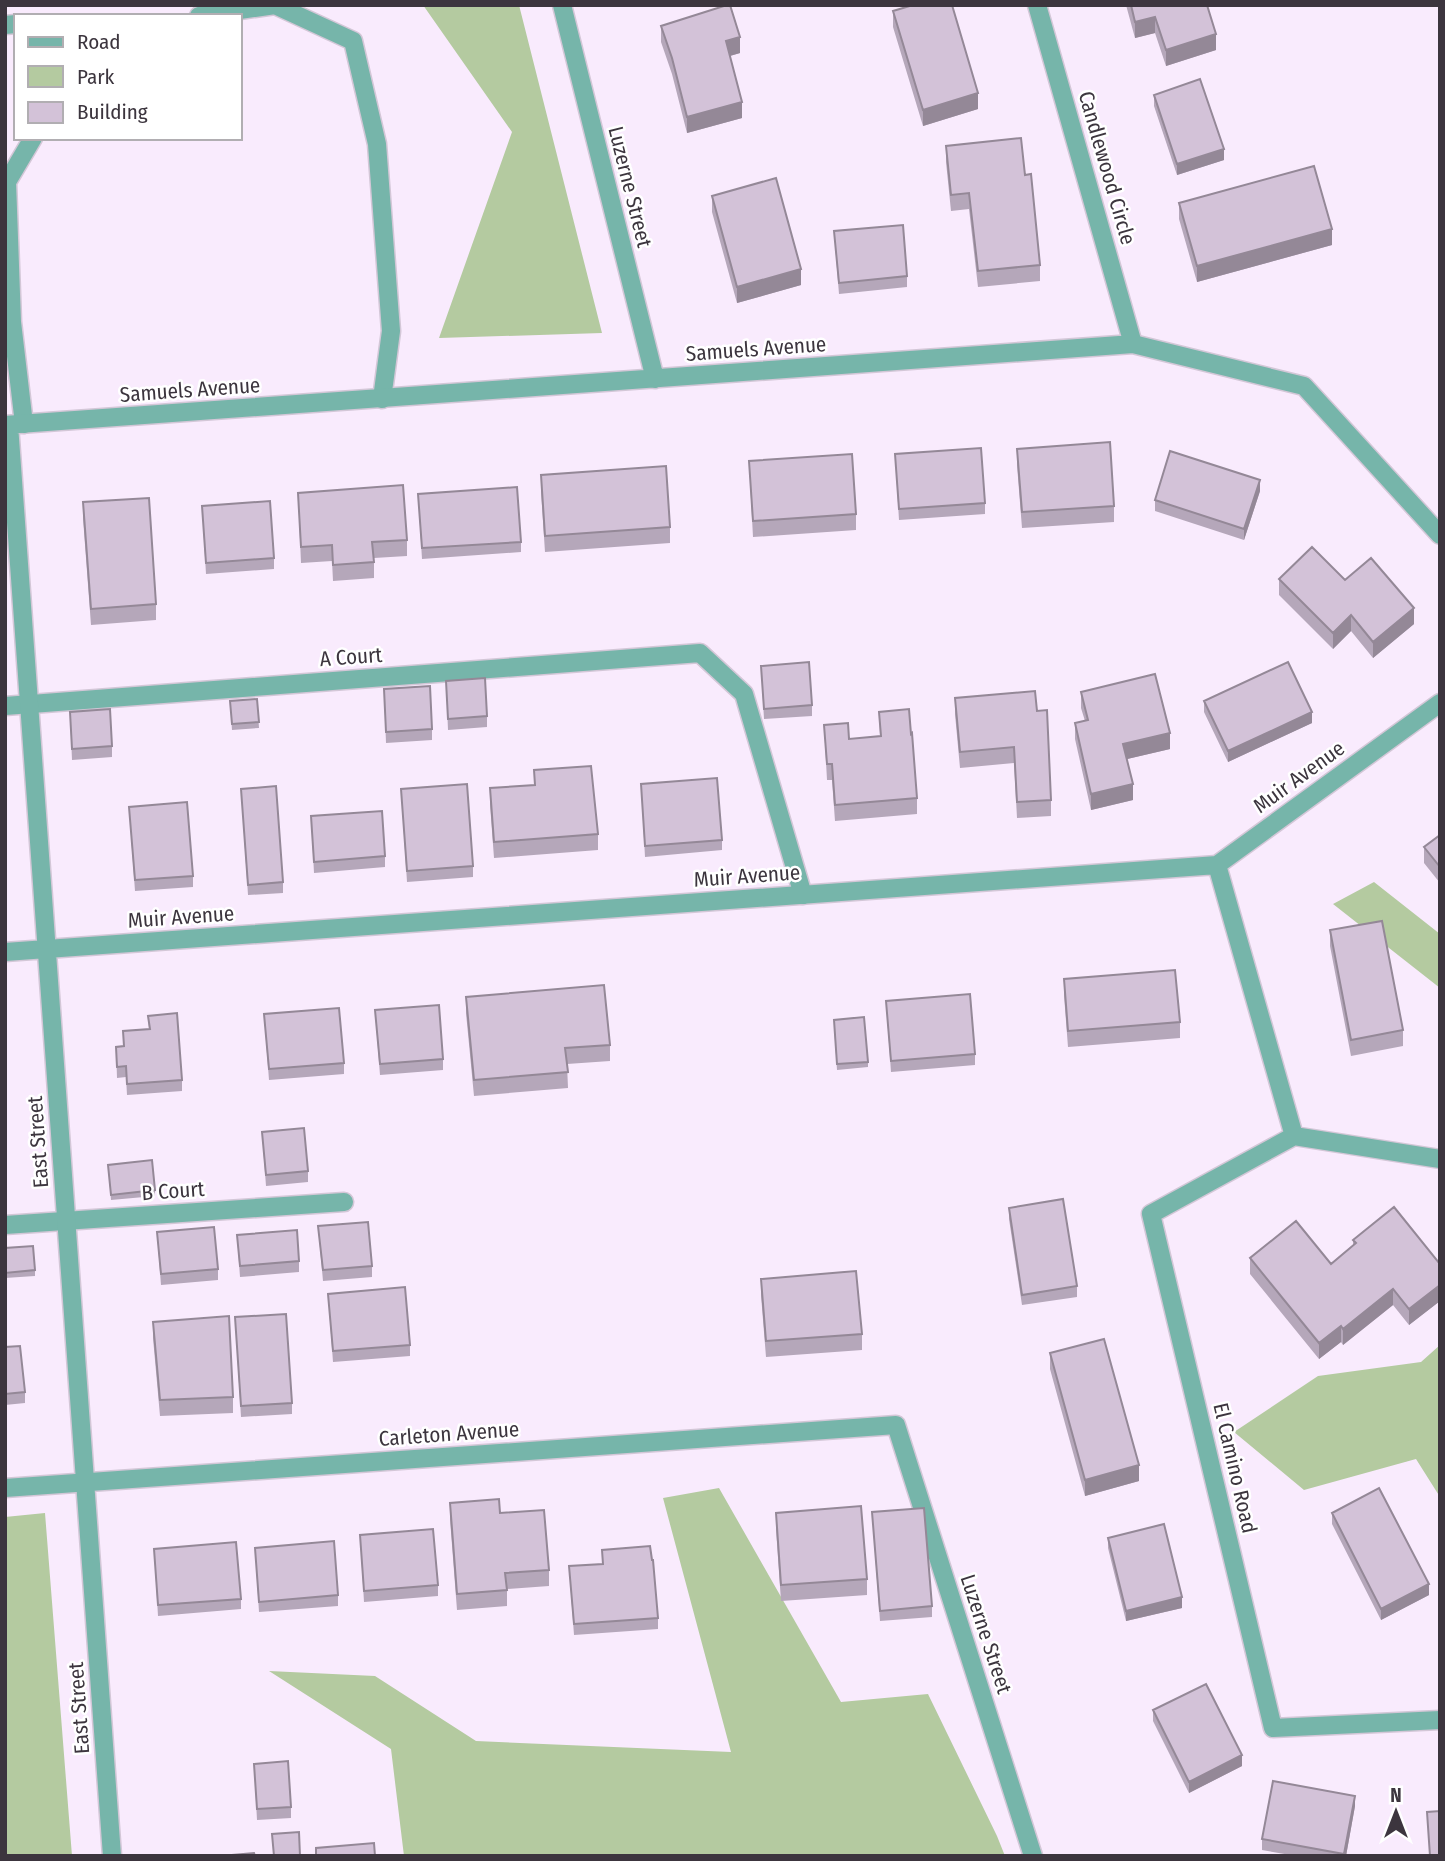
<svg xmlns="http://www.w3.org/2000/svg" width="1445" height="1861" viewBox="0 0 1445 1861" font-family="'Fira Sans Condensed',sans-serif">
  <rect width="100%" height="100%" fill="#f9ebfd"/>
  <!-- green -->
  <path fill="#b4caa0" d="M423,5H519L602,333L439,338L512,132Z
    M1374,882L1440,934V988L1333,904Z
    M1440,1345V1497L1416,1459L1304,1490L1234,1432L1318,1376L1421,1362Z
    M719,1488L841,1702L928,1694L997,1836L1005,1856H404L391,1749L269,1671L375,1676L476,1741L731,1752L663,1498Z
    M45,1513L72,1856H5V1517Z"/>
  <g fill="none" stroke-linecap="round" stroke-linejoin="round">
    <!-- service casing -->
    <g stroke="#d3c7d7" stroke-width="21">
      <path id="service" d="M199,16L275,5L353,41L377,144L391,331L382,399
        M5,25L16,24
        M24,424L12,322L7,182L33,138
        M5,706L700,653L744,694L803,895
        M5,1225L344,1202"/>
    </g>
    <!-- minor casing -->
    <g stroke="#d3c7d7" stroke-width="21">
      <path id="minor" d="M562,5L655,379
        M1037,5L1133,344
        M5,425L1133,344L1304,386L1440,535
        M9,425L112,1856
        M1217,865L1294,1136
        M5,952L1217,865L1440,703
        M1440,1159L1294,1136L1151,1214L1273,1728L1440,1720
        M5,1488L896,1425L1033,1856"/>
    </g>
    <!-- service -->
    <use href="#service" stroke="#76b5aa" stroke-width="18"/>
    <!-- minor -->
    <use href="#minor" stroke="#76b5aa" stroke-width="18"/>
  </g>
  <!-- wall -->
  <path fill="#b5a7ba" d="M1126,5H1207L1216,50L1166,66L1155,33L1135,38Z
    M893,11L978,109L923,126L893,27Z
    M661,26L740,53L730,56L742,118L687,133L672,74L661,42Z
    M1154,95L1224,160L1177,175L1154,106Z
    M946,146L1025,175L1040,265V281L978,287L969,209L951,211L946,162Z
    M712,196L801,285L737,303L712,212Z
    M1179,203L1332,245L1197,282L1179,219Z
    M834,231L907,276V287L839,294Z
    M1017,449L1114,506V522L1022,528L1017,465Z
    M895,454L985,503V514L899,520Z
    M749,461L856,514V530L753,537Z
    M541,475L670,527V543L545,552L541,491Z
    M1260,491L1244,540L1155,511V500Z
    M298,493L407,540V556L374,558V578L333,581L332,561L301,563Z
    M418,494L521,542V552L422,559Z
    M83,502L156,604V620L91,625L83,518Z
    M202,506L274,558V569L206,574Z
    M1279,579L1345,580L1414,624L1373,658L1351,631L1333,649L1279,595Z
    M761,666L812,705V716L764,719Z
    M446,681L487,716V727L448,730Z
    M384,689L432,729V740L386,743Z
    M1081,692L1170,749L1127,759L1133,800L1091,810L1075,739V723L1085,721L1081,708Z
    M955,698L1037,711L1051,800V816L1017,818L1014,763L960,768L955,714Z
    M257,699L259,728L232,730L230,701Z
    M1204,701L1312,723L1228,762L1204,712Z
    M70,712L112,746V757L72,760Z
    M879,712L917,798V814L835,821L832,780H827L824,725L849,739L880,736Z
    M534,770L598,834V850L494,858L490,804V788L534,785Z
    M641,784L722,840V850L645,857Z
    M241,789L283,882V893L248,895Z
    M401,789L473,866V877L407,882Z
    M129,807L193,876V887L135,891Z
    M311,816L385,856V867L314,873Z
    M1440,835V883L1424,863V847Z
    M1330,930L1403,1030V1046L1351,1056L1330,946Z
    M1064,979L1180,1022V1038L1068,1047L1064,995Z
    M466,997L610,1045V1061L567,1064L568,1088L474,1096L466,1013Z
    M886,1001L975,1054V1065L891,1072Z
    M375,1010L443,1059V1070L380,1075Z
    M264,1014L344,1063V1074L269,1080Z
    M148,1016L182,1080V1091L127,1095L126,1077L117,1078L116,1047L123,1046V1031L149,1029Z
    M834,1026L868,1062V1067L837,1070Z
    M262,1132L308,1171V1182L266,1186Z
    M108,1165L155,1190V1196L111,1200Z
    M1009,1208L1077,1286V1297L1022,1305L1009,1219Z
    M318,1226L372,1266V1277L323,1281Z
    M157,1232L218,1269V1280L161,1285Z
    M237,1235L299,1261V1272L240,1277Z
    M1353,1240L1440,1264V1301L1409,1325L1393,1305L1343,1345L1341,1342L1319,1359L1250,1274V1258L1331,1264L1353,1246Z
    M5,1248L35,1270V1276L5,1278Z
    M761,1279L862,1334V1350L766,1357L761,1295Z
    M328,1294L410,1345V1356L333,1362Z
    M235,1317L292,1403V1414L241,1417Z
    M153,1322L233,1397V1413L160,1416L153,1338Z
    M5,1347L25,1392V1403L5,1405Z
    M1050,1353L1139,1481L1085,1496L1050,1369Z
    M450,1503L500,1513L549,1570V1586L507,1589V1606L457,1610L450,1519Z
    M872,1512L932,1606V1617L880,1621Z
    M776,1513L867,1579V1595L781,1601L776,1529Z
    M1332,1513L1429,1595L1381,1620L1332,1524Z
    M360,1535L438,1585V1596L364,1602Z
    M1108,1538L1182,1608L1126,1621L1108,1548Z
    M255,1548L338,1595V1606L259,1612Z
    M154,1549L241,1599V1609L158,1616Z
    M602,1550L658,1618V1629L574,1635L569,1566L602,1564Z
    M1153,1710L1242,1766L1189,1793L1153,1721Z
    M254,1764L291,1807V1818L257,1820Z
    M1355,1806L1346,1856H1296L1262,1850V1839Z"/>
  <!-- shaded-wall -->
  <path fill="#948897" d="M1155,17V33L1135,38V22Z
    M1216,34V50L1166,66V50Z
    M740,37V53L726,57V41Z
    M978,93V109L923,126V110Z
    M742,102V118L687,133V117Z
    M1224,149V160L1177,175V164Z
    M1332,229V245L1197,282V266Z
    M801,269V285L737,303V287Z
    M1260,480V491L1244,540V529Z
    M1414,608V624L1373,658V642Z
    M1351,615V631L1333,649V633Z
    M1312,712V723L1228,762V751Z
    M1170,733V749L1123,760V744Z
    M1133,784V800L1091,810V794Z
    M1440,1285V1301L1409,1325V1309Z
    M1393,1289V1305L1343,1345V1329Z
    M1341,1326V1342L1319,1359V1343Z
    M1139,1465V1481L1085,1496V1480Z
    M1429,1584V1595L1381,1620V1609Z
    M1182,1597V1608L1126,1621V1611Z
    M1242,1755V1766L1189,1793V1782Z
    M1355,1796V1806L1346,1856H1344Z"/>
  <!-- building -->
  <path fill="#d3c2d8" stroke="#948897" stroke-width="2" d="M727,5H730L740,37L726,41L742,102L687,117L672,58L661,26Z
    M913,5H952L978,93L923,110L893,11Z
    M1131,5H1207L1216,34L1166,50L1155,17L1135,22Z
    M1200,79L1224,149L1177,164L1154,95Z
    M1021,138L1025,175L1031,174L1040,265L978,271L969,193L951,195L946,146Z
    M1314,166L1332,229L1197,266L1179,203Z
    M776,178L801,269L737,287L712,196Z
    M903,225L907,276L839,283L834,231Z
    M1110,442L1114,506L1022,512L1017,449Z
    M981,448L985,503L899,509L895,454Z
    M1170,451L1260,480L1244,529L1155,500Z
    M852,454L856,514L753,521L749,461Z
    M666,466L670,527L545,536L541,475Z
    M403,485L407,540L372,542L374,562L333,565L332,545L301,547L298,493Z
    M517,487L521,542L422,548L418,494Z
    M149,498L156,604L91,609L83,502Z
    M270,501L274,558L206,563L202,506Z
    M1312,547L1345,580L1371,558L1414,608L1373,642L1351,615L1333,633L1279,579Z
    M809,662L812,705L764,709L761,666Z
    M1288,662L1312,712L1228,751L1204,701Z
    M1155,674L1170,733L1123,744L1133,784L1091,794L1075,723L1088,720L1081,692Z
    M485,678L487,716L448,719L446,681Z
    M430,686L432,729L386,732L384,689Z
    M1035,691L1037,711L1047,710L1051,800L1017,802L1014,747L960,752L955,698Z
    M257,699L259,722L232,724L230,701Z
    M110,709L112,746L72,749L70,712Z
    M909,709L911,734L912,733L917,798L835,805L832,764H827L824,725L848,723L849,739L881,736L879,712Z
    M591,766L598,834L494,842L490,788L535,785L534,770Z
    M717,778L722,840L645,846L641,784Z
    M467,784L473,866L407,871L401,789Z
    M276,786L283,882L248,885L241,789Z
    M187,802L193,876L135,880L129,807Z
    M382,811L385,856L314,862L311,816Z
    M1440,835V867L1424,847Z
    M1382,921L1403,1030L1351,1040L1330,930Z
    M1175,970L1180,1022L1068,1031L1064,979Z
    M604,985L610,1045L565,1048L568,1072L474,1080L466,997Z
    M970,994L975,1054L891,1061L886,1001Z
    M439,1005L443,1059L380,1064L375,1010Z
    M339,1008L344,1063L269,1069L264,1014Z
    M177,1013L182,1080L127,1084L126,1066L117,1067L116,1047L124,1046L123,1031L150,1029L148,1016Z
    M864,1017L868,1062L837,1064L834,1020Z
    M304,1128L308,1171L266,1175L262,1132Z
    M152,1160L155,1190L111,1195L108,1165Z
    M1063,1199L1077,1286L1022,1295L1009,1208Z
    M1394,1207L1440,1264V1285L1409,1309L1393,1289L1343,1329L1341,1326L1319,1343L1250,1258L1296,1221L1331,1264L1356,1243L1353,1240Z
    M368,1222L372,1266L323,1270L318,1226Z
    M214,1227L218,1269L161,1274L157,1232Z
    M297,1230L299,1261L240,1266L237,1235Z
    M33,1246L35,1270L5,1273V1248Z
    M856,1271L862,1334L766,1341L761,1279Z
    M405,1287L410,1345L333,1351L328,1294Z
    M286,1314L292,1403L241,1406L235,1317Z
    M229,1316L233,1397L160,1400L153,1322Z
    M1104,1339L1139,1465L1085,1480L1050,1353Z
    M20,1346L25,1392L5,1394V1347Z
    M1379,1488L1429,1584L1381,1609L1332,1513Z
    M499,1499L500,1513L544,1510L549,1570L505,1573L507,1590L457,1594L450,1503Z
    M861,1506L867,1579L781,1585L776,1513Z
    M924,1508L932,1606L880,1611L872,1512Z
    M1164,1524L1182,1597L1126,1611L1108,1538Z
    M433,1529L438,1585L364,1591L360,1535Z
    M334,1541L338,1595L259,1602L255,1548Z
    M236,1542L241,1599L158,1605L154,1549Z
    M650,1546L652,1560H653L658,1618L574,1624L569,1566L603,1564L602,1550Z
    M1206,1684L1242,1755L1189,1782L1153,1710Z
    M288,1761L291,1807L257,1809L254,1764Z
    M1273,1781L1355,1796L1344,1854L1262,1839Z
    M1440,1811V1856H1430L1427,1812Z
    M299,1832L300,1856H274L272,1834Z
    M374,1843L375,1856H316V1848Z
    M254,1853L255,1856H220Z"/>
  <g text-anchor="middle" stroke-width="5" stroke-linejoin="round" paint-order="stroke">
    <!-- street labels -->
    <g font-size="21" fill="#3c353e" stroke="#fff">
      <text transform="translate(1107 168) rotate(74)" y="7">Candlewood Circle</text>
      <text transform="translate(630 187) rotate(76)" y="7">Luzerne Street</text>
      <text transform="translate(756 349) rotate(-4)" y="7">Samuels Avenue</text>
      <text transform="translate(190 390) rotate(-4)" y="7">Samuels Avenue</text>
      <text transform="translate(351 657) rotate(-4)" y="7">A Court</text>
      <text transform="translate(1299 777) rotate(-36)" y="7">Muir Avenue</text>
      <text transform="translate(747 876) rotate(-4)" y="7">Muir Avenue</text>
      <text transform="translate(181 917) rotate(-4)" y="7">Muir Avenue</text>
      <text transform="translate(38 1142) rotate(-94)" y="7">East Street</text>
      <text transform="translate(173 1191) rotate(-4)" y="7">B Court</text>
      <text transform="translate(449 1434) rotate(-4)" y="7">Carleton Avenue</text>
      <text transform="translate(1235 1468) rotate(77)" y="7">El Camino Road</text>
      <text transform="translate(986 1634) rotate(72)" y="7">Luzerne Street</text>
      <text transform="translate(79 1708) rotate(-94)" y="7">East Street</text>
    </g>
  </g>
  <!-- border -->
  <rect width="1445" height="1861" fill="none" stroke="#3c353e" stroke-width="14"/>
  <!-- legend -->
  <rect x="14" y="14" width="228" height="126" fill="#ffffff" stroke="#b1aeb2" stroke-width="2"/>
  <rect x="28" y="37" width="35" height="10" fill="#76b5aa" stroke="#b1aeb2" stroke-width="2"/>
  <text x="77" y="49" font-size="21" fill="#3c353e">Road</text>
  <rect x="28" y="66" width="35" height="21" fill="#b4caa0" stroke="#b1aeb2" stroke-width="2"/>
  <text x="77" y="84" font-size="21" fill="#3c353e">Park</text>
  <rect x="28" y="102" width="35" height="21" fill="#d3c2d8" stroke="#b1aeb2" stroke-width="2"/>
  <text x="77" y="119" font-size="21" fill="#3c353e">Building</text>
  <!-- north arrow -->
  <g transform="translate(1396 1812)" stroke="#ffffff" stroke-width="5" paint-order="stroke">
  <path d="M0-5L12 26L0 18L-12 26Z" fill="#3c353e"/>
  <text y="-10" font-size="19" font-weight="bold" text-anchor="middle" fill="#3c353e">N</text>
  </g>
</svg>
